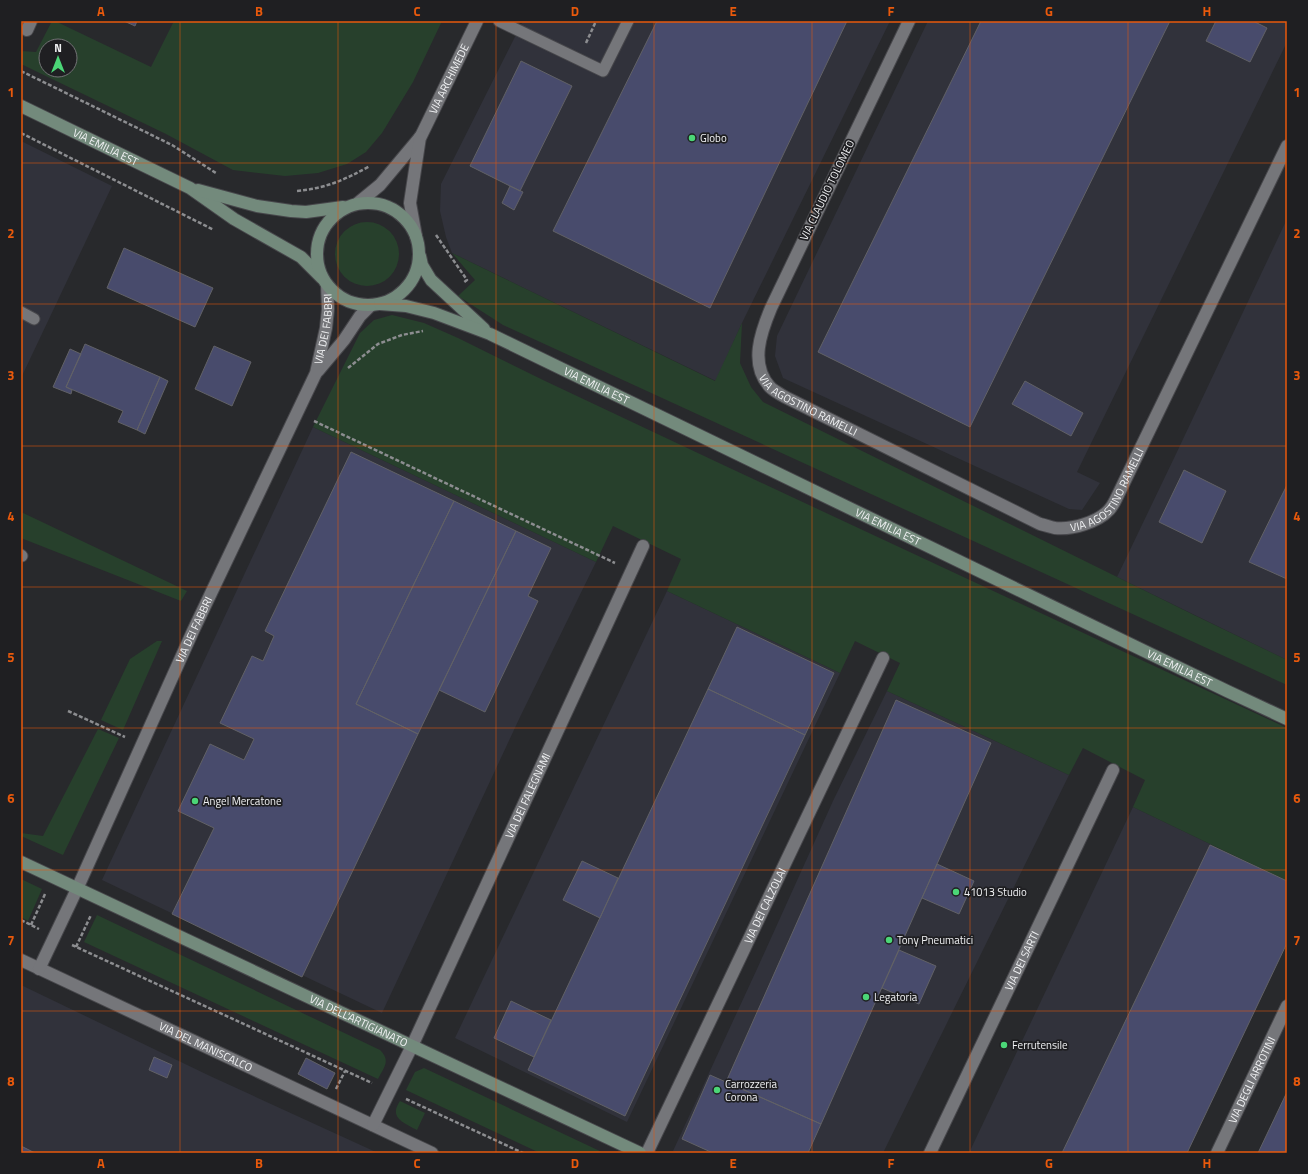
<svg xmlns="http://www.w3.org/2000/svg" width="1308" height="1174" viewBox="0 0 1308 1174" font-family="'Titillium Web',sans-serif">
  <rect width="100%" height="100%" fill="#28292c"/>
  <!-- built -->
  <path fill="#31323b" d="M523,21H890L742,323L716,381L452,253L446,237L440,211L441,184Z
    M928,21H1287V42L1077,472L1100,483L1082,510L1069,509L783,378L775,356L777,336Z
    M21,141L112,186L21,378Z
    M1287,219V660L1117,577L1176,454Z
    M313,427L596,562L520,717L382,1013L102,880Z
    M667,591L840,673L627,1122L455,1038Z
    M887,691L1069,775L883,1153H677L673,1151L757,969L833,801Z
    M1133,807L1287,881V943L1187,1153H969Z
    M21,985L210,1076L378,1153H21Z"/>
  <!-- green -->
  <path fill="#27402c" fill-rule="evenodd" d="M52,21H55L151,67L174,21H442L413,82L382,133L366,152L347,164L318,173L285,176L233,170L166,134L21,64V51L36,52ZM46,46H70V70H46Z
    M335 254a32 32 0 1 1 64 0a32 32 0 1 1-64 0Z
    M452,253L715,381L742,323L740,363L751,387L763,402L1194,615L1287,660V685L503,325L458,296L475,280Z
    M392,315L424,323L458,338L543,380L719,463L1287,728V881L1133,807L1145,780L1083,748L1069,775L887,691L900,663L855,641L840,673L667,591L681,559L613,526L596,562L313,427L360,333L374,320Z
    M21,512L187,591L181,601L21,538Z
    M157,641H162L123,730L101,720L130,659Z
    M98,729L119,738L63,855L21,836V833L43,836Z
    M21,879L42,889L28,921L21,917Z
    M97,915L380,1050C391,1061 384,1067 378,1079L84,942Z
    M424,1068L604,1153H540L406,1090L415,1072Z
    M400,1101L425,1113L417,1130C405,1123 388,1118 400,1101Z"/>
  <!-- building -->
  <path fill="#484b6c" stroke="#616166" d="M124,21H137L135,26Z
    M657,21H847L710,308L553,231Z
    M981,21H1170L970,427L818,352Z
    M1216,21H1253L1267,28L1250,62L1206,41Z
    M521,61L572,86L520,191L470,166Z
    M510,186L523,192L514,210L502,203Z
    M124,248L213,288L195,327L107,288Z
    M85,344L160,377L137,430L118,422L123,411L66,387Z
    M214,346L251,362L232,406L195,389Z
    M70,349L81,354L66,387L72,390L71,394L53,387Z
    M160,377L168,381L145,434L137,430Z
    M1025,381L1083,413L1071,436L1012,404Z
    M351,452L454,501L356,704L418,734L302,977L172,914L214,828L178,811L210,744L244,760L254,739L220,723L252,656L263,661L274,636L265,631Z
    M1184,470L1226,491L1202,543L1159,522Z
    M1287,485V579L1249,562Z
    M454,501L516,531L418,734L356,704Z
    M516,531L551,548L528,596L538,601L485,712L439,690Z
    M737,627L834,673L805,735L708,689Z
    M708,689L805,735L625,1116L528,1070Z
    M896,700L991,743L821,1124L726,1082Z
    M1210,845L1287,881V943L1187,1153H1062Z
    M582,861L618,878L600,918L563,900Z
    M937,864L974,881L959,914L922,898Z
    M899,950L936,966L919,1004L882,988Z
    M511,1001L551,1020L534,1057L494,1038Z
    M154,1057L172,1065L167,1078L149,1070Z
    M306,1058L335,1073L327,1089L298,1074Z
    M710,1075L821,1124L808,1153H713L682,1139Z
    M1287,1092V1153H1258Z
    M21,1146L35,1153H21Z"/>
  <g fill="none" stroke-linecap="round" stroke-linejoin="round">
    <!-- lane casing -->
    <g stroke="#47474b" stroke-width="13">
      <path id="lane" d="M499,21L603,71L628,21
        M21,312L34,319
        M21,555L22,556"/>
    </g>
    <!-- street casing -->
    <g stroke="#47474b" stroke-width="14">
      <g id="street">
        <path id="s1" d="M909,21L771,308C761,332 749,364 770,387C774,391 780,394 785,397L1040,524C1045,525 1050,527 1055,528C1072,530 1098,522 1109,510C1112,507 1114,503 1116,499L1287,146"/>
        <path d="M27,30L31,21"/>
        <path id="s2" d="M358,203L380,185L421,136L477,21"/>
        <path d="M416,236L410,203L420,137"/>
        <path d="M318,371L344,340L360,316L371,305"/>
        <path id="s3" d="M21,960L432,1153"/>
        <path id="s4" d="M39,969L77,889L193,631L316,373L326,328L328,309L327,285"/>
        <path id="s5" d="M373,1125L412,1046L643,546"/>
        <path id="s6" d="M647,1153L883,658"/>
        <path id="s7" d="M930,1153L1113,770"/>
        <path id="s8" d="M1217,1153L1287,1006"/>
      </g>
    </g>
    <!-- secondary casing -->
    <g stroke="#47474b" stroke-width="14">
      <g id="secondary">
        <path id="s9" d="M21,106L190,188L234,219L301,257L322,278"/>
        <path d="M198,190L257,206L291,211L306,212L343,207"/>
        <circle cx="368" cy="254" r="51"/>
        <path d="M420,256L422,265L431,280L484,329"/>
        <path id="s10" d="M380,304L406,306L434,313L490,334L1227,691L1287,719"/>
        <path id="s11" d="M21,862L640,1153"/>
      </g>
    </g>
    <!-- path -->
    <path stroke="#8c8d90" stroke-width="2.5" stroke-dasharray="4 2" stroke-linecap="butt" d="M586,43L596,21
      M21,71L172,145L216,173
      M21,133L214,230
      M297,191C327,188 344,180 370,166
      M436,235L467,280L463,283
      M348,368L378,344L402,335L423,331
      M314,421L615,563
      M68,711L125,737
      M21,920L39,929
      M31,925L45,894
      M72,945L372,1083
      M76,947L91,915
      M336,1089L345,1071
      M406,1099L523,1153"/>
    <!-- lane -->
    <use href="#lane" stroke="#75767a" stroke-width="11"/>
    <!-- street -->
    <use href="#street" stroke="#75767a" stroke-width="12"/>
    <!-- secondary -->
    <use href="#secondary" stroke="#738a7c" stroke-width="12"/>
  </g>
  <!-- grid -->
  <path fill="none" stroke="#e8590c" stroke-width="1" stroke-opacity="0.55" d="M180,21V1153M338,21V1153M496,21V1153M654,21V1153M812,21V1153M970,21V1153M1128,21V1153M21,163H1287M21,304H1287M21,446H1287M21,587H1287M21,728H1287M21,870H1287M21,1011H1287"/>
  <!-- markers -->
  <g fill="#4bd677" stroke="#1f1f22" stroke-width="1.5">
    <circle cx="692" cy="138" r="4"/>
    <circle cx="195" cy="801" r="4"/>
    <circle cx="956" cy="892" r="4"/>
    <circle cx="889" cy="940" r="4"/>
    <circle cx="866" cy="997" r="4"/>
    <circle cx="1004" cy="1045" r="4"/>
    <circle cx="717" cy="1090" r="4"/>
  </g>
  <g text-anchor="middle" stroke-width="3.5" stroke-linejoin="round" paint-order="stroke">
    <!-- street labels -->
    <g font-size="11" fill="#f1f2f4" stroke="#1f1f22">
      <text dy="4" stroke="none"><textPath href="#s2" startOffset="156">VIA ARCHIMEDE</textPath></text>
      <text dy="4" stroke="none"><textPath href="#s9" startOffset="94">VIA EMILIA EST</textPath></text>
      <text transform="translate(827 190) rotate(-64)" y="4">VIA CLAUDIO TOLOMEO</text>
      <text dy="4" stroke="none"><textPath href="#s4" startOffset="702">VIA DEI FABBRI</textPath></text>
      <text dy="4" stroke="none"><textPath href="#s10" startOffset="233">VIA EMILIA EST</textPath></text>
      <text dy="4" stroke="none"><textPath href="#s1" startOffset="444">VIA AGOSTINO RAMELLI</textPath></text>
      <text dy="4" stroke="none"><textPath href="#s1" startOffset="792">VIA AGOSTINO RAMELLI</textPath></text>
      <text dy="4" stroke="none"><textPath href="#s10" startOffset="557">VIA EMILIA EST</textPath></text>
      <text dy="4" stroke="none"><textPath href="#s4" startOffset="373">VIA DEI FABBRI</textPath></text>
      <text dy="4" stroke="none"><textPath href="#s10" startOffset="881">VIA EMILIA EST</textPath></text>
      <text dy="4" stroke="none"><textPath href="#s5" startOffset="364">VIA DEI FALEGNAMI</textPath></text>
      <text dy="4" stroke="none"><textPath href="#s6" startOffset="274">VIA DEI CALZOLAI</textPath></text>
      <text dy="4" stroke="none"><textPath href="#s7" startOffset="213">VIA DEI SARTI</textPath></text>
      <text dy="4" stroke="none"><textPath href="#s11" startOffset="373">VIA DELL'ARTIGIANATO</textPath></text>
      <text dy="4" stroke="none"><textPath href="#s3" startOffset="204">VIA DEL MANISCALCO</textPath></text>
      <text dy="4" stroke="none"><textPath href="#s8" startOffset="81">VIA DEGLI ARROTINI</textPath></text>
    </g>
    <!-- poi labels -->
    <g font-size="11" fill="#f1f2f4" stroke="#1f1f22" text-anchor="start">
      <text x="700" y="142">Globo</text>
      <text x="203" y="805">Angel Mercatone</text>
      <text x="964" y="896">41013 Studio</text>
      <text x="897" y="944">Tony Pneumatici</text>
      <text x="874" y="1001">Legatoria</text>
      <text x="1012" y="1049">Ferrutensile</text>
      <text x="725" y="1088">Carrozzeria<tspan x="725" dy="13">Corona</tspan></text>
    </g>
  </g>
  <!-- border -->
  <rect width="1308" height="1174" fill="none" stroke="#1f1f22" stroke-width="44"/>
  <!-- north arrow -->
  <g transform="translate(58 58)"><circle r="19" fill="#1f1f22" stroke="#737376"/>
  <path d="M0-3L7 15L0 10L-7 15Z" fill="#4bd677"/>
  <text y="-6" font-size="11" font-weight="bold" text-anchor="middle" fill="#f1f2f4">N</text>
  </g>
  <rect x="22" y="22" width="1264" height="1130" fill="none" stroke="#e8590c" stroke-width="1.5"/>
  <g font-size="13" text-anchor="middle" font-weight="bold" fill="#e8590c">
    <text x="101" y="16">A</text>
    <text x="259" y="16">B</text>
    <text x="417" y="16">C</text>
    <text x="575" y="16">D</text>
    <text x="733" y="16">E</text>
    <text x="891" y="16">F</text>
    <text x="1049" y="16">G</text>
    <text x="1207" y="16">H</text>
    <text x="11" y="97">1</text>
    <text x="1297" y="97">1</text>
    <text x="11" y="238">2</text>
    <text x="1297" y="238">2</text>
    <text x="11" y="380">3</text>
    <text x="1297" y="380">3</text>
    <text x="11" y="521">4</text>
    <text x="1297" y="521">4</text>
    <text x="11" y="662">5</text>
    <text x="1297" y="662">5</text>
    <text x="11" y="803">6</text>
    <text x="1297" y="803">6</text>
    <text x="11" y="945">7</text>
    <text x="1297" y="945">7</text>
    <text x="11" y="1086">8</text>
    <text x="1297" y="1086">8</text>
    <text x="101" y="1168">A</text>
    <text x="259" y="1168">B</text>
    <text x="417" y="1168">C</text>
    <text x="575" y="1168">D</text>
    <text x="733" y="1168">E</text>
    <text x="891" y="1168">F</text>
    <text x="1049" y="1168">G</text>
    <text x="1207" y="1168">H</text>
  </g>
</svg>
